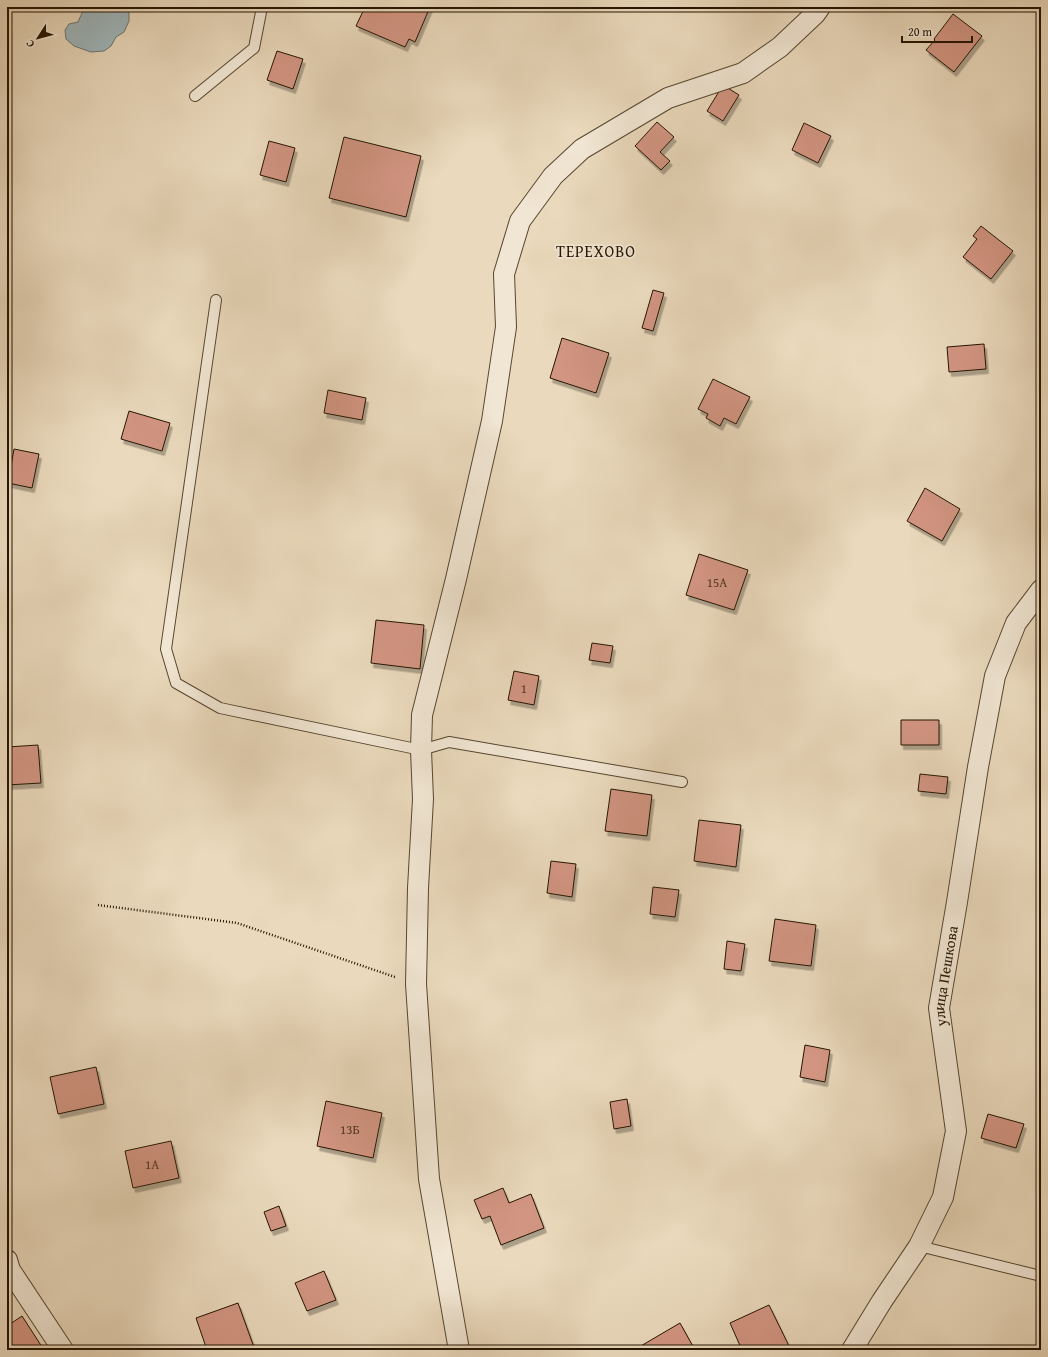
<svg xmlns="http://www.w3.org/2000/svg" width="1048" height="1357" viewBox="0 0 1048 1357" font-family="'Gentium Book Plus',serif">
  <defs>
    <filter id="shadow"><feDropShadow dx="2.5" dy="4.5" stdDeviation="0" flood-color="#0004"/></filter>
  </defs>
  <rect width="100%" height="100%" fill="#ead9bc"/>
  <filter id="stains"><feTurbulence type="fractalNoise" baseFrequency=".005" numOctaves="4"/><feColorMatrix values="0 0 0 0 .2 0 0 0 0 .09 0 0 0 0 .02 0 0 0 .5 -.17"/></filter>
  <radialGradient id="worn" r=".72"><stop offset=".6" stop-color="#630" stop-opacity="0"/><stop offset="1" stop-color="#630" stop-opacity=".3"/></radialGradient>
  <!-- water -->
  <path fill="#9eb7bd" stroke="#6d7672" d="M88,7H124L129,13V21L124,32L116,37L111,46L104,51L91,52L74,46L66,39L65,30L69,24L78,22L82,13Z"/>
  <!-- building -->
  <path fill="#d29582" stroke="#241501" filter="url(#shadow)" d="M365,7H430L415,42L409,39L405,47L356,26Z
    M953,14L982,36L954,72L926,50L935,40L934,39Z
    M277,51L303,59L293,89L267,80Z
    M723,85L739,95L723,121L707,111Z
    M657,122L674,137L660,152L670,161L661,170L635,146Z
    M804,123L831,136L818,163L792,150Z
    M344,137L421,156L406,217L329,198Z
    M269,141L295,148L286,182L260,175Z
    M981,226L1013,251L991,279L963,257L977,239L973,236Z
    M653,290L664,293L653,331L642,328Z
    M562,338L609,353L596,393L550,378Z
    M984,344L986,369L949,372L947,347Z
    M713,379L750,397L736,424L724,418L720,426L706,418L708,414L698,409Z
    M328,390L366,398L362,420L324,413Z
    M129,411L170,423L162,451L121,439Z
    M14,449L39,454L32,488L8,483Z
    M925,488L960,509L942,541L907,521Z
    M699,554L748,570L734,610L686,595Z
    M376,620L424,625L420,669L371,663Z
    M592,643L613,646L610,663L589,660Z
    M514,671L539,676L534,705L508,700Z
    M901,720H939V745H901Z
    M38,745L41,783L7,785V747Z
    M920,774L948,777L946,794L918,791Z
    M611,789L652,795L647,836L605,831Z
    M699,820L741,825L736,867L694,861Z
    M551,861L576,864L572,897L547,893Z
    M653,887L679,890L675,917L650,914Z
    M775,919L816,925L811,966L769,961Z
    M727,941L745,944L741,971L724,969Z
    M805,1045L830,1050L825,1082L800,1077Z
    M96,1067L104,1104L58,1114L50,1077Z
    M627,1099L631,1126L614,1129L610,1102Z
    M326,1101L382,1113L373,1158L317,1146Z
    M988,1114L1024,1124L1016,1148L981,1138Z
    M171,1141L179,1178L133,1188L125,1151Z
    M503,1188L509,1203L531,1194L544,1228L501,1245L490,1216L482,1219L474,1200Z
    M279,1206L286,1226L271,1231L264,1212Z
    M324,1271L336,1300L307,1311L295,1283Z
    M238,1303L255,1350H207L196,1318Z
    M769,1305L791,1350H742L730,1323Z
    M22,1316L44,1350H7V1326Z
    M680,1323L695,1350H634Z"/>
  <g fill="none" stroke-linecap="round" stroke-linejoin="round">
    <!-- lane casing -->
    <g stroke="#564630" stroke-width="12">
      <path id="lane" d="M195,96L254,48L262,7
        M216,300L166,649L176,683L220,708L421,750L449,742L682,782
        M919,1246L1041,1276"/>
    </g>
    <!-- street casing -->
    <g stroke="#564630" stroke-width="22">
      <g id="street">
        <path d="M7,1260L10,1270L63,1350"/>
        <path d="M459,1350L429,1179L416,984L418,888L423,799L421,750L422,715L456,579L492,421L506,327L504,274L520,221L553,176L582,149L668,98L743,73L780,47L815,14L820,7"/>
        <path id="s1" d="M852,1350L882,1301L919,1246L943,1197L956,1131L939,1008L957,902L978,767L995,676L1016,623L1041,590"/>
      </g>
    </g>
    <!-- path -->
    <path stroke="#241501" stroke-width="2.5" stroke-dasharray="1 2" stroke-linecap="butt" d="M98,905L237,923L395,977"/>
    <!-- lane -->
    <use href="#lane" stroke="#f1e6d3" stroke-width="10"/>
    <!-- street -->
    <use href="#street" stroke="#f1e6d3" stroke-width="20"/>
  </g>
  <g text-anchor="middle" stroke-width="3.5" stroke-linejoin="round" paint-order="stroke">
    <!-- number labels -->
    <g font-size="13" fill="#503521">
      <text x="717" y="587">15А</text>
      <text x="524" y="693">1</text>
      <text x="350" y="1134">13Б</text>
      <text x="152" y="1169">1А</text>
    </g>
    <!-- street labels -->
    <g font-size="15" fill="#241501" stroke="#f1e6d3">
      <text dy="5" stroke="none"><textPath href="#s1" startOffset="402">улица Пешкова</textPath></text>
    </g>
    <!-- neighbourhood labels -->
    <g font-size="16" letter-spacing="1" fill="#241501" stroke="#f1e6d3">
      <text x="596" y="257">ТЕРЕХОВО</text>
    </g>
  </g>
  <!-- margin -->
  <rect width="1048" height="1357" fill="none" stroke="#ead9bc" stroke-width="24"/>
  <rect x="8" y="8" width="1032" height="1341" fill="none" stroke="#241501" stroke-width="2"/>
  <rect x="12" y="12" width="1024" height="1333" fill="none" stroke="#241501"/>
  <!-- north arrow -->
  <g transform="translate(38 38) rotate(234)" stroke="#f1e6d3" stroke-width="3" paint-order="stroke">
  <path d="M0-3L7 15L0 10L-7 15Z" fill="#241501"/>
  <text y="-6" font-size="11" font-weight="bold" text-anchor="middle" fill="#241501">С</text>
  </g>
  <!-- scale -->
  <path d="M902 36v6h70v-6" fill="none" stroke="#241501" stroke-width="2"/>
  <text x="908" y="36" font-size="12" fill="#241501" stroke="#f1e6d3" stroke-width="3" paint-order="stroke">20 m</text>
  <rect width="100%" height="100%" filter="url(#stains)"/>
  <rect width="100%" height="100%" fill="url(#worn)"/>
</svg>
